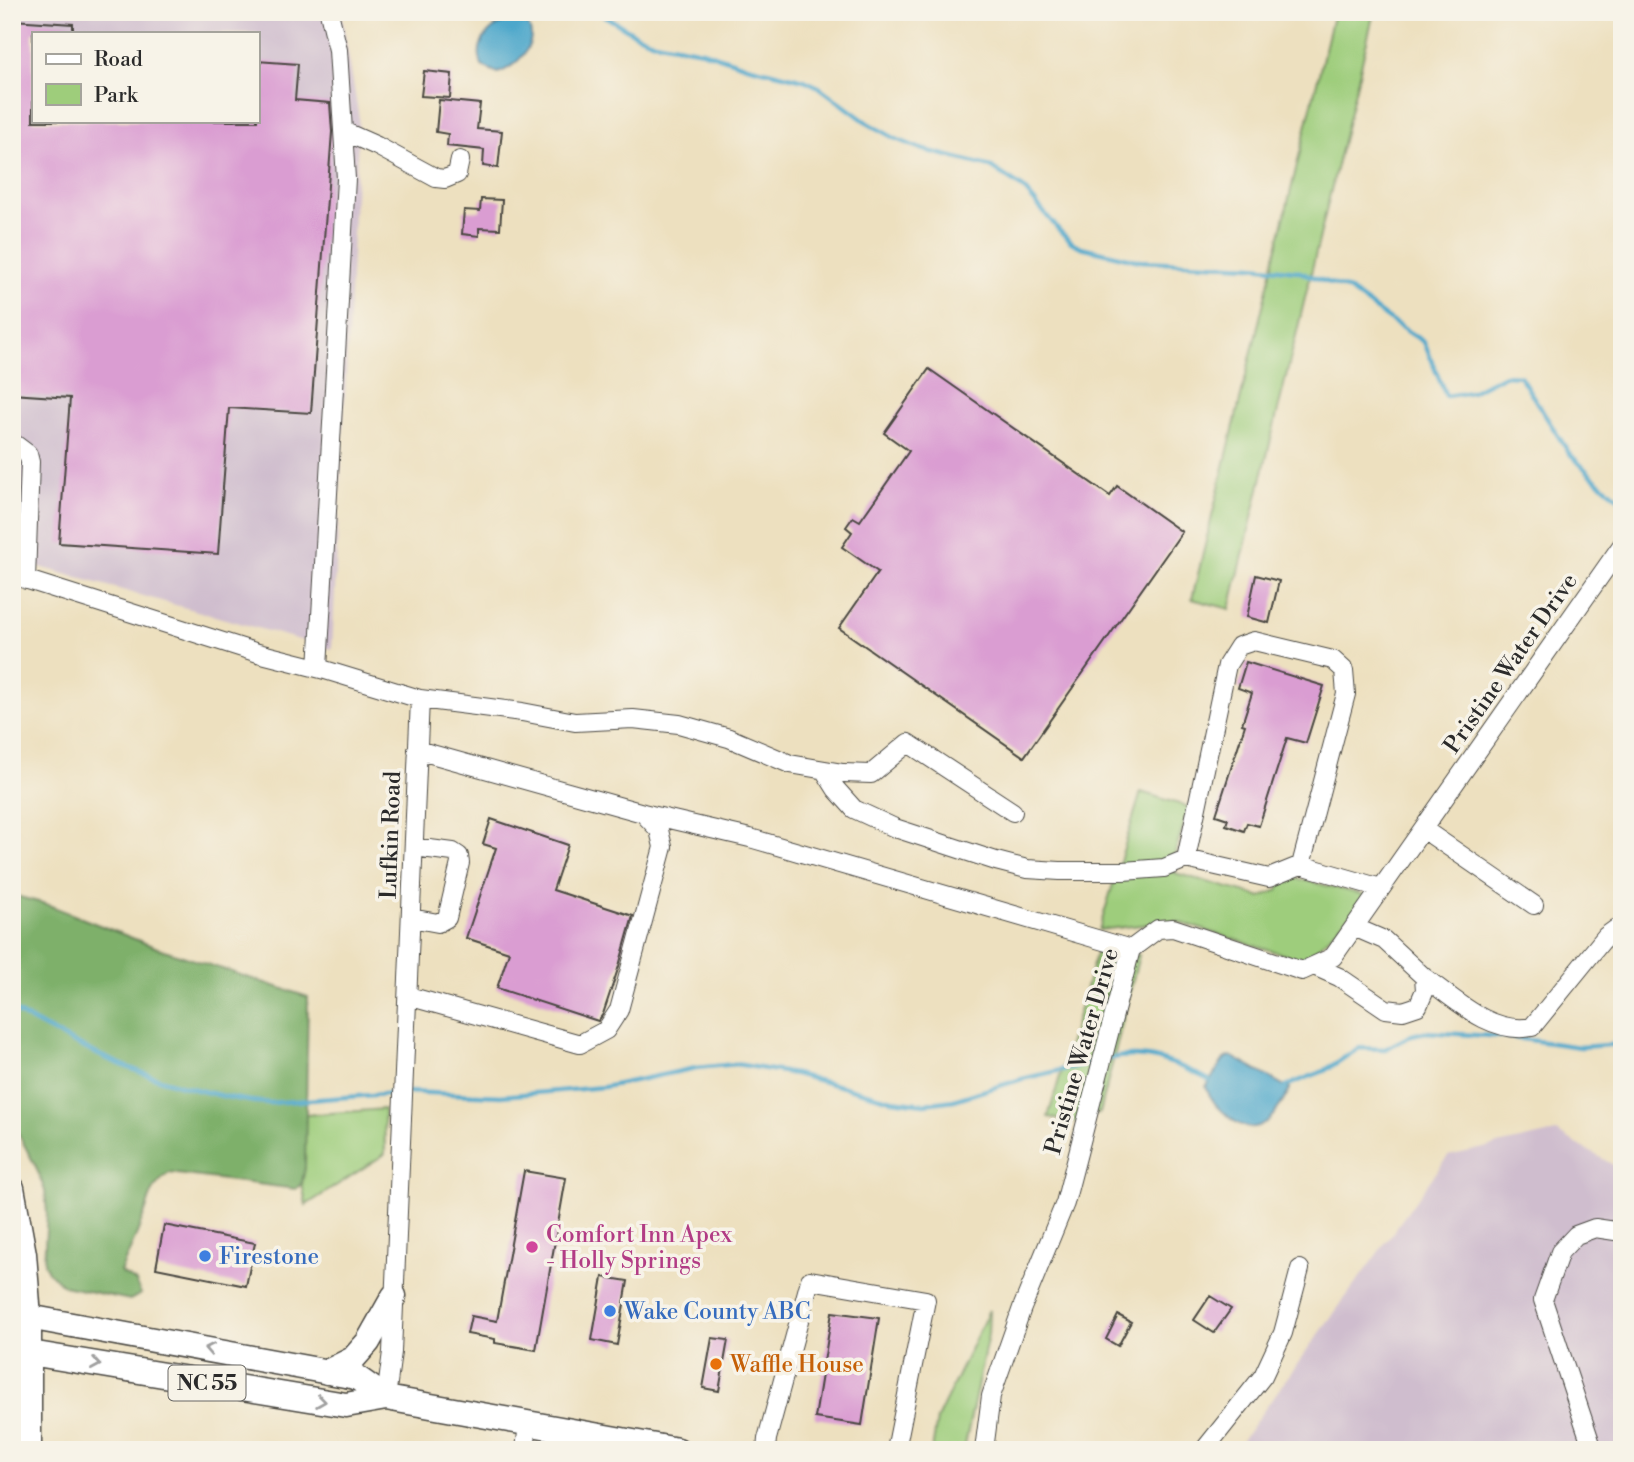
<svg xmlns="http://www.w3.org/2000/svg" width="1634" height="1462" viewBox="0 0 1634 1462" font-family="'Libre Bodoni',serif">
  <rect width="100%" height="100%" fill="#f7f3e8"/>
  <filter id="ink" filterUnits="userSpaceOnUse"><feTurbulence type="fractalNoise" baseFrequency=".0143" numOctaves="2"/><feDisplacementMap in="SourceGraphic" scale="14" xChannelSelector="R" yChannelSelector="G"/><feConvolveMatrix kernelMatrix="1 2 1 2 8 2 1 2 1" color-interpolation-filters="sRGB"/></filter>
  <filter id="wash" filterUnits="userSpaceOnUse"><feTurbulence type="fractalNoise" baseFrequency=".00686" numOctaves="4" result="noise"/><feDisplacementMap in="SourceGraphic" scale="28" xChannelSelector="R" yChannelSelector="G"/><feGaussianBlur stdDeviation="1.57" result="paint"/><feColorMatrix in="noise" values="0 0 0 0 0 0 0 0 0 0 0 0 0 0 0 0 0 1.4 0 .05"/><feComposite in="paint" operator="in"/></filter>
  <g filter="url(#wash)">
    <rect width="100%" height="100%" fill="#ede0bf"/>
    <!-- industrial -->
    <path fill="#cfbdce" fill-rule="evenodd" d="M12,12H341L359,118L332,649L12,559ZM33,33H257V121H33Z
      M1556,1132L1622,1170V1450H1235L1448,1156Z"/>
    <!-- green -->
    <path fill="#9ecd7b" stroke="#647c53" stroke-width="2" d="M1334,12H1374L1230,609L1192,599Z
      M1141,792L1189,807L1175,853V873L1261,897L1278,890L1283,875L1369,896L1305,961L1175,921L1099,930Z
      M1098,947L1139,955L1100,1113L1073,1122L1048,1117Z
      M384,1109L385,1154L306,1205L302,1183L305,1167V1115Z
      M989,1310L988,1335L964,1450H932L937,1419Z"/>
    <!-- forest -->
    <path fill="#7eb06b" stroke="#546e4b" stroke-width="2" d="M12,895L46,904L155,947L308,997L305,1167L302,1183L296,1189L169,1173C149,1188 151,1199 142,1220C136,1237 128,1255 120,1272L136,1282L141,1294L130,1300L64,1286L48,1272L44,1263L47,1213L45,1191L36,1167L12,1122Z"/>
    <!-- water -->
    <path fill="#4ea7cb" stroke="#3c697b" stroke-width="2" d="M520,17C546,35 520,66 498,73L482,66C472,39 495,22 520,17Z
      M1231,1056L1290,1089C1276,1115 1259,1143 1229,1117C1218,1107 1211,1101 1206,1087L1224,1059Z"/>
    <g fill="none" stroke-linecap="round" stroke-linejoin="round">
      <!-- stream -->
      <path stroke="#4ea7cb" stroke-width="4.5" d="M598,12L635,34L654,42L702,51L747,66L804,80L819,87L869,124L896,139L921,149L991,167L1023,188L1059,230L1071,242L1081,247L1140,261L1253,266L1297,271L1349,290L1393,322L1424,342L1446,396L1471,392L1505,375L1520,376L1569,453L1593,477L1622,501
        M12,1010C78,1046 132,1075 206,1092C227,1097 247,1102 270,1103L398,1093
        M1108,1059C1146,1050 1176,1063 1209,1080
        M1286,1086L1324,1071L1359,1048L1385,1049L1412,1035L1425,1032L1508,1037L1580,1047L1622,1044
        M407,1092L501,1096L604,1087L696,1068L736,1064L795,1074L892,1100L924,1104L954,1100L1022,1079L1096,1062"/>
    </g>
    <g id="blocks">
      <!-- building -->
      <path fill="#da9dd2" d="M12,20L73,24V33H33V121H257V61L298,64L295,100L330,103L332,132L311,413L229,408L218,554L59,543L70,398L12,394Z
        M424,71L452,74L450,98L421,96Z
        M439,100L480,104L477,129L502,131L498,168L483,166L484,150L447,146L448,134L436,132Z
        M481,199L502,200L500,229L479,228V236L462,234L464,210L480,211Z
        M929,369L1110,496L1117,486L1182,532L1024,757L839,628L878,572L842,547L852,532L846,527L853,517L860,521L909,451L884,433Z
        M1256,575L1279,581L1269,623L1247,617Z
        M1246,662L1324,686L1306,743L1287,738L1259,826L1247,823L1244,831L1226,825L1228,819L1216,815L1245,725L1242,724L1252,693L1238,688Z
        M491,819L568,845L553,890L633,916L619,966L603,1014L598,1021L497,988L509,952L466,938L496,848L483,844Z
        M524,1171L566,1178L536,1350L495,1343V1339L467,1334L471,1316L497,1321Z
        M164,1225L255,1243L246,1286L156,1268Z
        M603,1277L628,1281L617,1345L592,1340Z
        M1210,1296L1231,1309L1214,1333L1194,1320Z
        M832,1312L879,1318L862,1425L815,1418Z
        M1118,1315L1131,1322L1118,1346L1106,1339Z
        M712,1338L728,1340L719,1391L703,1388Z"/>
    </g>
  </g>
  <g filter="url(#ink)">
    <use href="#blocks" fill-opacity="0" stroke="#484641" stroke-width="2"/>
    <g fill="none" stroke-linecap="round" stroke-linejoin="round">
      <!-- minor casing -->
      <g stroke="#484641" stroke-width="20">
        <path id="minor" d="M343,131L377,146L436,178L445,179L457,174L460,160
          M12,442L28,454L30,462L26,580
          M12,575L258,653L325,670L420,699L392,1352L386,1398
          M318,668L346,179L338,50L329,12
          M420,699L522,712L575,722L633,719L679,724L729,738L790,764L843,773L871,774L908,743L1013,812
          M824,770L836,789L854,809L895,828L996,861L1027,869L1060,871H1123L1164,868L1186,859L1269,878L1301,865L1381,888
          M643,813L750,838L1131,949
          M1423,829L1534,905
          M1186,859L1227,665L1239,646L1254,641L1333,660L1344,670L1346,694L1301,865
          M411,918L438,923L447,918L460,863L459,856L453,852L414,847
          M1314,966L1339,977L1386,1009L1403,1011L1418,1006L1425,990L1424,977L1384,940L1354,927
          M1424,977C1456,1000 1491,1035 1532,1027L1606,936L1617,928H1622
          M408,996L580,1044L606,1030L619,1010L663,847L659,830L643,813L417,750
          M525,1450L528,1423
          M766,1450L767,1439L810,1280L926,1300L896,1450
          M984,1450L991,1396L1022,1308L1065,1203L1131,949L1158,929L1173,928L1302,971L1333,957L1622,545
          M1204,1450L1263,1376L1283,1333L1300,1269
          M1593,1450L1543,1300L1560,1252L1576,1235L1595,1228L1622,1232"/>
      </g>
      <!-- highway casing -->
      <g stroke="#484641" stroke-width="27">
        <path id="highway" d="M12,1188L24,1254L29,1317V1450
          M12,1314L356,1377L386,1398
          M12,1350L346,1405L386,1398L678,1450
          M327,1372L353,1359L368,1342L394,1296"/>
      </g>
      <!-- minor -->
      <use href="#minor" stroke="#fff" stroke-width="18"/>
      <!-- highway -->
      <use href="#highway" stroke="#fff" stroke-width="24"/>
    </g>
    <!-- one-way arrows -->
    <defs><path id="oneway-chevron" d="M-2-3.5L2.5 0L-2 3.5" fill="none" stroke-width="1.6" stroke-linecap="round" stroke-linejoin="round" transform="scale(1.75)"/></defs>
    <g stroke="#a0a0a0">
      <use href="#oneway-chevron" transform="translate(209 1349) rotate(-169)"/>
      <use href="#oneway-chevron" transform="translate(96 1364) rotate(10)"/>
      <use href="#oneway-chevron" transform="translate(321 1401) rotate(8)"/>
    </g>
  </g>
  <!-- markers -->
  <circle fill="#d1479c" stroke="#f7f3e8" stroke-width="2.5" cx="532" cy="1247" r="7"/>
  <g fill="#3f7fe0" stroke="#f7f3e8" stroke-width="2.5">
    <circle cx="205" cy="1256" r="7"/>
    <circle cx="610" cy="1311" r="7"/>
  </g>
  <circle fill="#e8710a" stroke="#f7f3e8" stroke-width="2.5" cx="716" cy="1364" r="7"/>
  <g text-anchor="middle" stroke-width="7" stroke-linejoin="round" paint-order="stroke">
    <!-- shield labels -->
    <rect fill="#f7f3e8" stroke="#686764" stroke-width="2" x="168.5" y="1365.5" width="77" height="35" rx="5"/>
    <g font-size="21" font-weight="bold" fill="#2b2b2b">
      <text x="207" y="1390">NC 55</text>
    </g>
    <!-- street labels -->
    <g font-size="23" fill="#2b2b2b" stroke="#f7f3e8">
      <text transform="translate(1510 663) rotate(-55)" y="8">Pristine Water Drive</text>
      <text transform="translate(390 835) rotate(-88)" y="8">Lufkin Road</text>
      <text transform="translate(1081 1051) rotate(-74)" y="8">Pristine Water Drive</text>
    </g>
    <!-- hotel labels -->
    <g font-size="23" fill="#b23c85" stroke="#f7f3e8" text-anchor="start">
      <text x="546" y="1242">Comfort Inn Apex<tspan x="546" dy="26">- Holly Springs</tspan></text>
    </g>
    <!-- shop labels -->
    <g font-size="23" fill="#366cbe" stroke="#f7f3e8" text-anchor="start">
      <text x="219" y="1264">Firestone</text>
      <text x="624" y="1319">Wake County ABC</text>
    </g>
    <!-- food labels -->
    <g font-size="23" fill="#c56008" stroke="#f7f3e8" text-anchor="start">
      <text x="730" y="1372">Waffle House</text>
    </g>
  </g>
  <!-- margin -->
  <rect width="1634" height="1462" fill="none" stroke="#f7f3e8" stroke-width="42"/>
  <!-- legend -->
  <rect x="32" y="32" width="228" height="91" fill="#f7f3e8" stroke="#a5a39c" stroke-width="2"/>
  <rect x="46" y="54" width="35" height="10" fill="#ffffff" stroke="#a5a39c" stroke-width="2"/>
  <text x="94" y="66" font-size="21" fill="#2b2b2b">Road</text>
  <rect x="46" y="84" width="35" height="21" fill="#9ecd7b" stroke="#a5a39c" stroke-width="2"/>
  <text x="94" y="102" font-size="21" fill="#2b2b2b">Park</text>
</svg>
